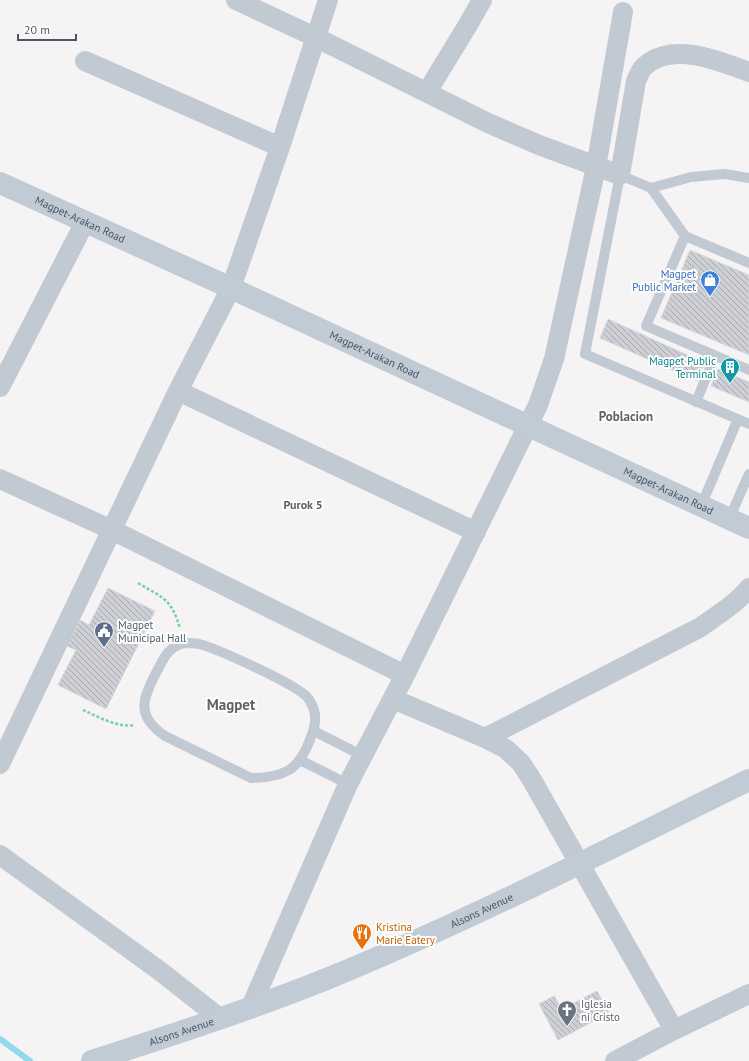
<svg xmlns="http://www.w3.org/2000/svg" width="749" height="1061" viewBox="0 0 749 1061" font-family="'PT Sans',sans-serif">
  <defs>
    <pattern id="building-back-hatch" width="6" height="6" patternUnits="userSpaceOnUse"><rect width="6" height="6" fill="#cdcfd5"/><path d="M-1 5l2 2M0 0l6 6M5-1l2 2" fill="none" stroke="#a8abb0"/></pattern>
  </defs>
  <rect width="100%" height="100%" fill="#f5f3f3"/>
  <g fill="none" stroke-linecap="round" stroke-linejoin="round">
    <!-- stream -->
    <path stroke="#90daee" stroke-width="6" d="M0,1039L30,1061"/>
  </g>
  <!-- building -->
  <path fill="url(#building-back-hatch)" stroke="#d7d9de" d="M690,250L749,275V355L661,318Z
    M608,319L705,363L697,381L600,338Z
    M718,369L749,382V402L711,386Z
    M108,588L155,611L106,709L58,685L76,650L67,646L80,620L89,625Z
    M597,991L609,1013L558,1040L539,1004L554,996L562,1009Z"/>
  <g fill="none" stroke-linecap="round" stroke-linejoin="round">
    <!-- path -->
    <path stroke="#7ad0a6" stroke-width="2.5" stroke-dasharray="3 2" stroke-linecap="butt" d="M138,583C163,598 172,599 180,629
      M83,710C99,717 117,728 135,725"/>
    <!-- lane -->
    <path stroke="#c1cad2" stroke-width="10" d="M651,188L691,177L725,174L749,178
      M685,236L646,326L749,370
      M749,263L685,236L651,188L620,175L585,354L749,424
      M696,402L715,356
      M701,506L738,419
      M729,519L749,474
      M184,643C189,643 194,643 199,644C218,649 298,685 308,698C321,716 314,731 306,749C302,757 297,765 289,770C277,777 264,778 251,778L165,736C136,716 142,700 156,673C164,658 167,648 184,643Z
      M314,731L363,756
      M300,760L348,784"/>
    <!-- street -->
    <path stroke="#c1cad2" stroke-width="20" d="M236,0L315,37L488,123L539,145L620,175L636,81C638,77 640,71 643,68C645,65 648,64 650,62C678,43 721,62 749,72
      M85,61L280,147
      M427,92L469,23L482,0
      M0,387L85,222
      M178,391L476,532
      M0,479L112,530L405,675
      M393,699L485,738L506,749L521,763L532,780L674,1030
      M485,738L699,628C716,616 736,604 749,588
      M0,764L178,391L231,288L280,147L328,0
      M0,855L160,971L221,1019
      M250,1009L348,784L405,675L538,405L554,359L596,167L623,12
      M615,1061L674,1030L749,994"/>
    <!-- secondary -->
    <g stroke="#c1cbd6" stroke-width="22">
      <path id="s1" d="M0,183L231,288L749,528"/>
      <path id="s2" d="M92,1061C172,1035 252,1009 329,978C473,919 610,848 749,780"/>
    </g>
  </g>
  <!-- icons -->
  <defs>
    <g id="shop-pin" transform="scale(1)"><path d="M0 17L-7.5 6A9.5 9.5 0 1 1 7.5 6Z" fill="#3f7fe0" stroke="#fff"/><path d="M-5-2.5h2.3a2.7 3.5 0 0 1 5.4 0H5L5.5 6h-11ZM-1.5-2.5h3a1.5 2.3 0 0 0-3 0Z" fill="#fff"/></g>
    <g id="building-pin" transform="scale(1)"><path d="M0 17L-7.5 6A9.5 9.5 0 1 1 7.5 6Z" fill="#0f9aa8" stroke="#fff"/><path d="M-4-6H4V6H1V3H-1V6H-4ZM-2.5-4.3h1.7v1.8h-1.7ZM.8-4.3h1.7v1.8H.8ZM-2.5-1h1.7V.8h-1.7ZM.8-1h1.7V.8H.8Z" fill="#fff"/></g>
    <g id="civic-pin" transform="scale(1)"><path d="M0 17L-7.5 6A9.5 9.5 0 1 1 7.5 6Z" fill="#5c6f8a" stroke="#fff"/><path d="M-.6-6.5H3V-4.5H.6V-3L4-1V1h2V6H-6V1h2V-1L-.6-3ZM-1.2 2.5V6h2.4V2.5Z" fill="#fff"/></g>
    <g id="restaurant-pin" transform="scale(1)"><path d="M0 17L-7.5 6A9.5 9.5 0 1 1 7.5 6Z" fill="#e8710a" stroke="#fff"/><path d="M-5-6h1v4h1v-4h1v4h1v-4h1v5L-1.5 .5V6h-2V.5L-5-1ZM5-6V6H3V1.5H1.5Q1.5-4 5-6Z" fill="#fff"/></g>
    <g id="church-pin" transform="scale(1)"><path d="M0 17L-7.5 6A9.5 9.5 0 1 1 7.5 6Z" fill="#6b7280" stroke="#fff"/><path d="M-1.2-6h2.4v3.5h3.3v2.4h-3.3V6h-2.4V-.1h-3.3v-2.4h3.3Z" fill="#fff"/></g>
  </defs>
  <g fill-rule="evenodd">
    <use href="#shop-pin" x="710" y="280"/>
    <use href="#building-pin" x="730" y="367"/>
    <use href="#civic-pin" x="104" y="631"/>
    <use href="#restaurant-pin" x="362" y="933"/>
    <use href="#church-pin" x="567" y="1010"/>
  </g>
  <g text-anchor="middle" stroke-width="4" stroke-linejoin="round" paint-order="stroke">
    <!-- street labels -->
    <g font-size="11" fill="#4a5661" stroke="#fff">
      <text dy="4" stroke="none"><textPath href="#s1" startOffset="88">Magpet-Arakan Road</textPath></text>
      <text dy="4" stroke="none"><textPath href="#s1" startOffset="412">Magpet-Arakan Road</textPath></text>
      <text dy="4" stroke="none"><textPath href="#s1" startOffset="736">Magpet-Arakan Road</textPath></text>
      <text dy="4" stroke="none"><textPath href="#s2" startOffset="418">Alsons Avenue</textPath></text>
      <text dy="4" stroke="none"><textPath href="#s2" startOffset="94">Alsons Avenue</textPath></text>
    </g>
    <!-- shop labels -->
    <g font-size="11" fill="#366cbe" stroke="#fff" text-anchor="end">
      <text x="696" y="278">Magpet<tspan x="696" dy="13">Public Market</tspan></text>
    </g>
    <!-- culture labels -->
    <g font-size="11" fill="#0d838f" stroke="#fff" text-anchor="end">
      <text x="716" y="365">Magpet Public<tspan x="716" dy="13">Terminal</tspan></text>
    </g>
    <!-- service labels -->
    <g font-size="11" fill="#4e5e75" stroke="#fff" text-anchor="start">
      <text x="118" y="629">Magpet<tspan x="118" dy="13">Municipal Hall</tspan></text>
    </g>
    <!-- food labels -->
    <g font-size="11" fill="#c56008" stroke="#fff" text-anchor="start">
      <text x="376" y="931">Kristina<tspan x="376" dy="13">Marie Eatery</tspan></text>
    </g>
    <!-- worship labels -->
    <g font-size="11" fill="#5b616d" stroke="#fff" text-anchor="start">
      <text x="581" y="1008">Iglesia<tspan x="581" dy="13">ni Cristo</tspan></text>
    </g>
    <!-- neighbourhood labels -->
    <g font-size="12" font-weight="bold" fill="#5f6368" stroke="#fff">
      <text x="303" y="509">Purok 5</text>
    </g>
    <!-- quarter labels -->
    <g font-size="13" font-weight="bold" fill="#5f6368" stroke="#fff">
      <text x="626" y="421">Poblacion</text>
    </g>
    <!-- district labels -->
    <g font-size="15" font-weight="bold" fill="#5f6368" stroke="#fff">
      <text x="231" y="710">Magpet</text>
    </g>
  </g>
  <!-- scale -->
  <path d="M18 34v6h58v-6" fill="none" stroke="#4a5661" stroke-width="2"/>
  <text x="24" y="34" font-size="12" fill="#4a5661" stroke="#ffffff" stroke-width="3" paint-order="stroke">20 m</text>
</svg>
